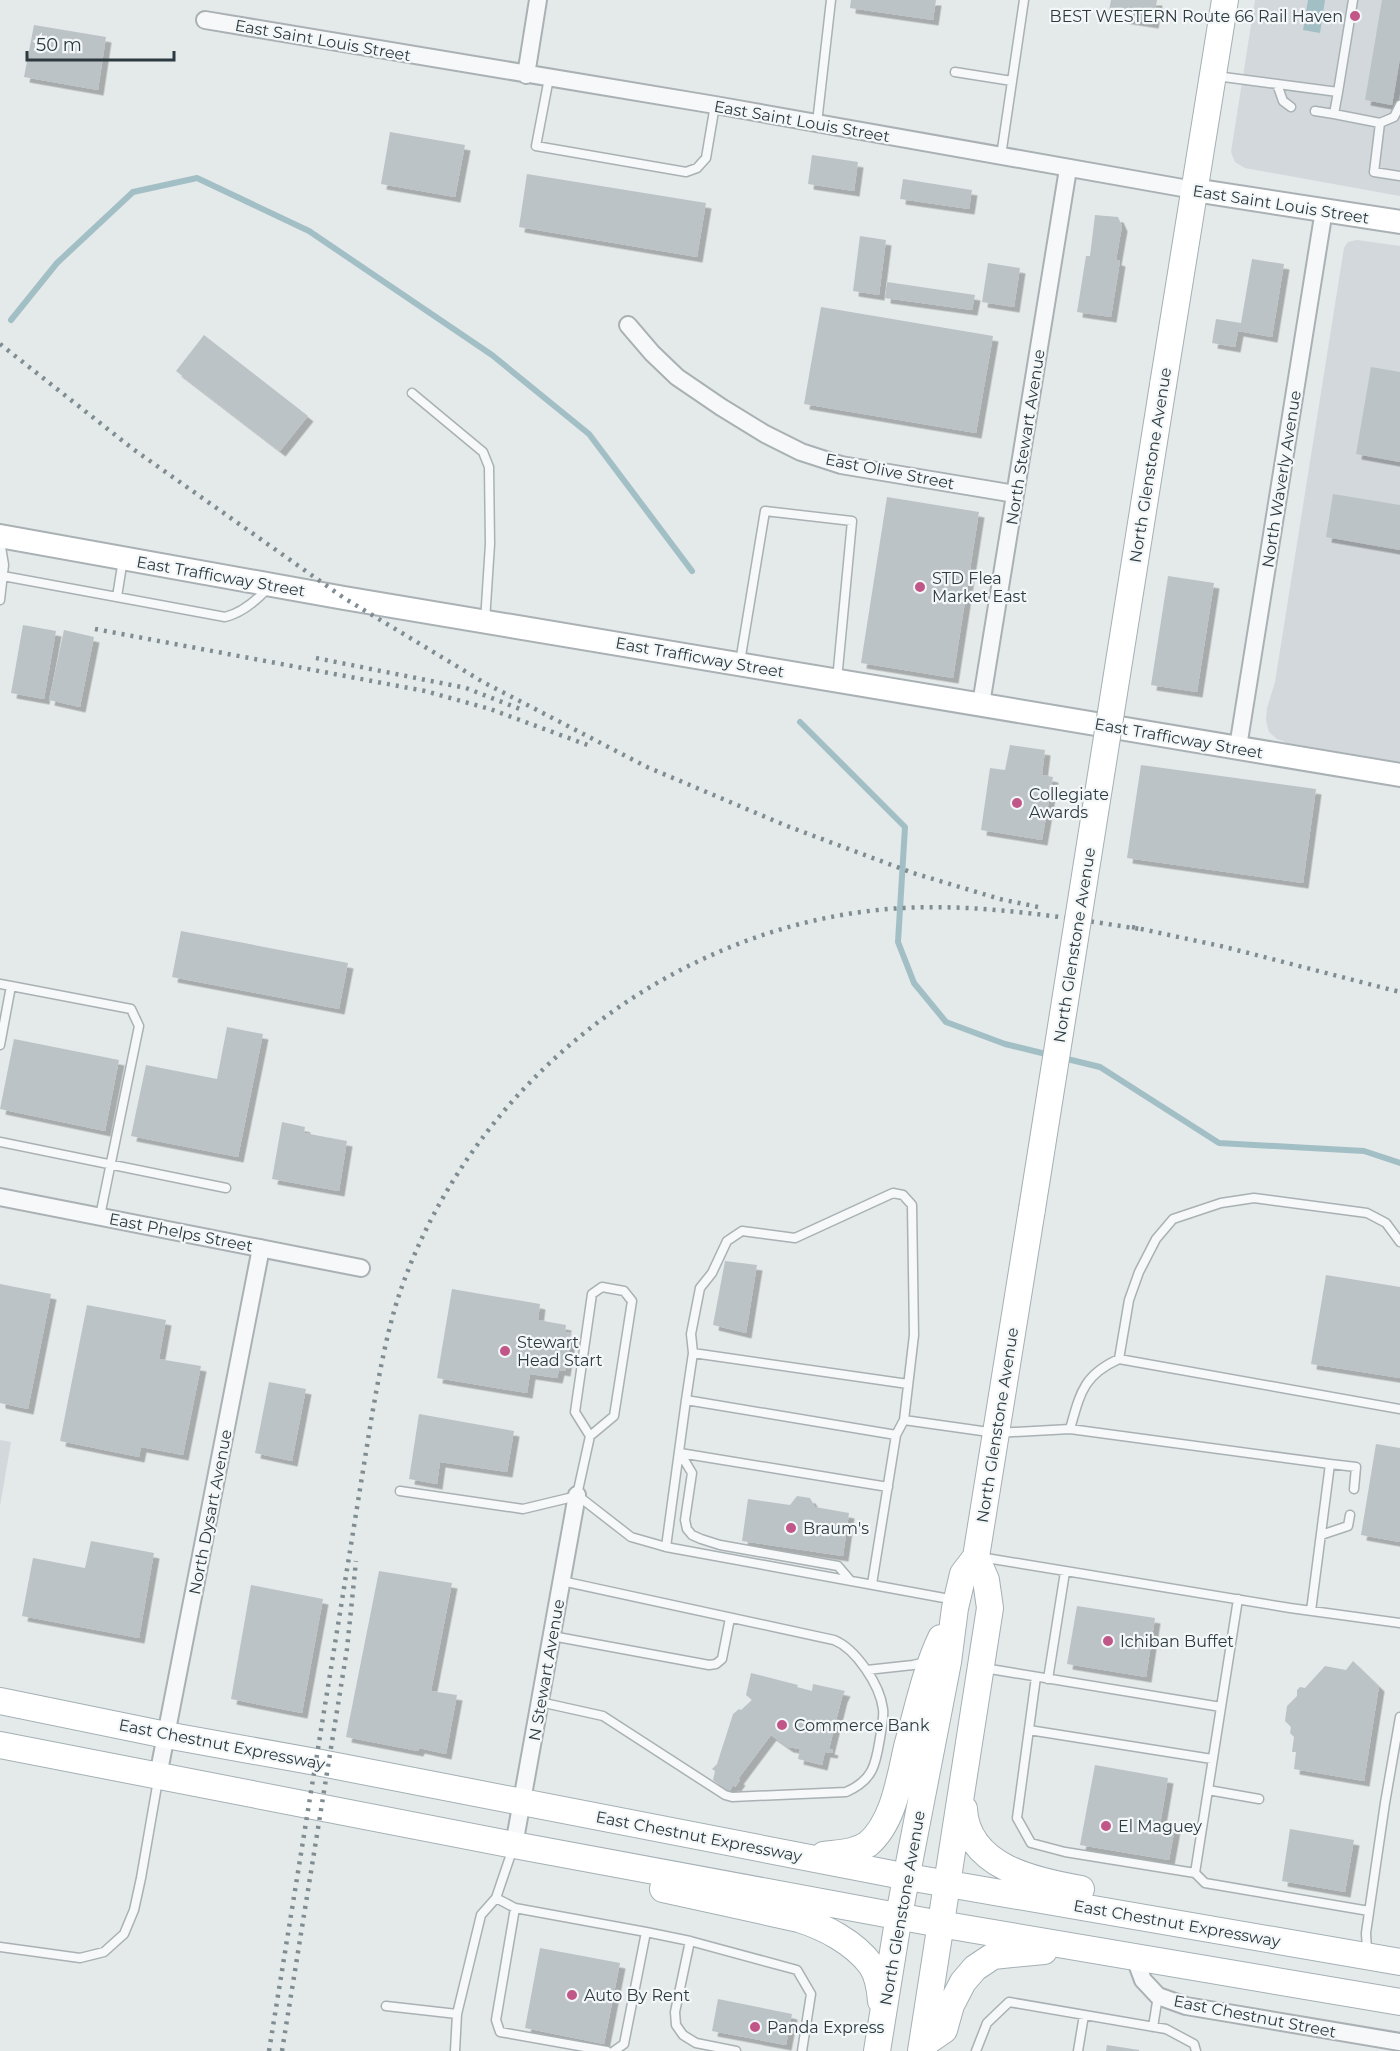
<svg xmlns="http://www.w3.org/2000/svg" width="1400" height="2051" viewBox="0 0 1400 2051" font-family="Montserrat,sans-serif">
  <defs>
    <filter id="shadow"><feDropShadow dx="5.5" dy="5.5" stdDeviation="0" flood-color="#0004"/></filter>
  </defs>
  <rect width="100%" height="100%" fill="#e4e9ea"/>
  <!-- built -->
  <path fill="#d2d8dc" d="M1255,0H1400V196L1245,168L1235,162L1231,152Z
    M1357,240L1400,246V762L1287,743L1277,739L1269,732L1266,720L1267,708L1275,682L1344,248L1348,242Z
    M0,1440L11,1442L0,1506Z"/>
  <!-- water -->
  <path fill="#a3bfc6" d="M1308,0H1325L1320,33L1303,30Z"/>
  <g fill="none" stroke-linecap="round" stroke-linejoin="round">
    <!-- stream -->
    <path stroke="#a3bfc6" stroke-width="6" d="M11,320L57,263L133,192L197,178L309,231L492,355L589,434L692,571
      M800,722L905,827L898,942L914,983L946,1022L1005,1044L1050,1055
      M1063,1058L1100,1067L1219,1143L1364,1151L1400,1163"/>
  </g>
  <!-- building -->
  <path fill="#bcc3c7" filter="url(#shadow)" d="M851,0H936L933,20L850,8Z
    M1111,0H1157L1153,23L1108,16Z
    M1382,0H1400V58L1392,105L1365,100Z
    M34,25L106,37L98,90L24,77Z
    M390,132L465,145L455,197L381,184Z
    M812,155L858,162L854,191L808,184Z
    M527,174L706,203L697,257L519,227Z
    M903,179L972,190L969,209L900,199Z
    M1095,215L1118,217L1122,226L1116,260L1120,261L1111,317L1077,312L1086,256H1090Z
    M860,236L886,240L879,295L853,291Z
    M1252,259L1284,264L1272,337L1238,331L1235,347L1212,343L1216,319L1241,323Z
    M988,263L1020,268L1014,307L982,302Z
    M887,282L975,295L972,310L885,298Z
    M821,307L993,336L976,433L804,404Z
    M204,335L308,416L280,451L176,371Z
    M1371,367L1400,372V462L1356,454Z
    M1333,494L1400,505V550L1326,537Z
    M887,497L979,512L953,678L861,663Z
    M1168,576L1214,583L1197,692L1151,685Z
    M23,625L56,631L44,699L11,693Z
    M64,630L94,637L80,707L49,700Z
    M1010,745L1045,750L1042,775L1053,777L1042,840L981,830L990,768L1005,770Z
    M1141,765L1316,789L1303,883L1127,858Z
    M181,931L348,963L339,1009L172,977Z
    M227,1027L263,1034L238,1157L131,1136L146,1065L217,1079Z
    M14,1039L119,1060L105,1131L0,1109Z
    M282,1122L305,1127L304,1133L347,1141L339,1191L272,1179Z
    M725,1261L757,1265L746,1333L713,1325Z
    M1326,1275L1400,1287V1378L1311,1364Z
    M0,1284L51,1294L28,1409L0,1403Z
    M452,1289L540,1304L538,1320L566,1325L565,1332L571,1333L565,1371L559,1370L557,1378L530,1374L527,1393L437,1378Z
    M87,1305L166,1320L159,1359L201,1366L183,1455L141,1447L139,1457L60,1441Z
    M269,1382L306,1389L292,1461L255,1453Z
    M419,1414L514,1431L507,1472L440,1462L437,1484L409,1479Z
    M1376,1444L1400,1448V1542L1361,1535Z
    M797,1496L810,1498L815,1507L849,1513L843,1556L742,1541L748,1499L790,1505Z
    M91,1541L154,1553L139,1638L22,1616L33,1558L85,1568Z
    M379,1571L452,1583L431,1691L457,1695L446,1754L419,1748L418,1751L346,1737Z
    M251,1585L323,1599L302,1713L231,1699Z
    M1077,1606L1155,1618L1146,1677L1067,1664Z
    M1353,1661L1379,1686L1364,1781L1294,1769L1296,1752H1292L1294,1737L1290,1733L1291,1727L1285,1721L1287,1706L1297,1696V1690L1300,1687L1305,1688L1325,1666L1346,1670Z
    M751,1673L798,1685L797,1687L812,1691L813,1684L845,1691L842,1697L829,1749L833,1750L832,1753L825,1752L822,1765L798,1759L800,1749L788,1747L771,1735L738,1779L740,1780L735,1787L733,1785L729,1792L713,1780L715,1771L712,1769L717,1764L733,1714L739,1709L741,1710L752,1700L746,1695Z
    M1095,1765L1168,1778L1160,1825L1175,1827L1169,1860L1080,1845Z
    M1290,1829L1354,1840L1345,1892L1282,1881Z
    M540,1948L620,1963L604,2044L525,2028Z
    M718,1999L792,2014L786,2045L712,2031Z
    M1107,2045L1139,2050V2051H1106Z"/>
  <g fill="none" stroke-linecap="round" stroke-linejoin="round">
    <!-- lane casing -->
    <g stroke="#a9b1b4" stroke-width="11">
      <path id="lane" d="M955,72L1012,81
        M1216,76L1338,92L1353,0
        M549,78L536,146L686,172L697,168L706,158L715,105
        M1277,84L1283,101L1291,107
        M1338,92L1334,114L1380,123L1374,172L1400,176
        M1315,111L1334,114
        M817,123L831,0
        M1380,123L1394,117L1400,105
        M1001,156L1024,0
        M412,393L483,452L489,467L490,544L485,621
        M0,541L4,565L0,600
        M3,576L225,617C242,613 256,601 268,588
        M117,597L123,559
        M740,662L765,511L852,521L837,680
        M0,984L11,986L0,1045
        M11,986L131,1009L139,1026L100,1216
        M0,1142L226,1188
        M693,1353L908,1384
        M1119,1359L1129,1300L1139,1272L1156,1239L1173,1219L1221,1203L1254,1198L1367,1213L1386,1223L1400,1242
        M686,1400L693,1353L691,1334L700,1288L712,1273L727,1241L742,1231L795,1238L893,1193L903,1195L912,1205L914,1335L904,1420
        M1070,1429C1080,1394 1083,1375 1119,1359L1400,1409
        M680,1453L692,1473L685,1520L687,1529L692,1535L701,1539L720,1545L838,1566L850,1580
        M680,1453L888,1487
        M1330,1464L1356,1467L1354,1489
        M400,1491L523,1509L577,1496
        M577,1495L631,1537L666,1547L686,1400L896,1435L904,1420L996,1433L1070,1429L1330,1464L1311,1611
        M577,1495L590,1436L614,1416L632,1301L624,1291L602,1287L592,1294L575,1412L590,1436
        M1321,1535L1348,1526L1350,1515
        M666,1547L955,1600
        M980,1557L1290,1608L1400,1623
        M872,1584L896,1435
        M1238,1599L1208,1790L1259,1799
        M552,1636L709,1665L716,1664L722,1659L730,1618
        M984,1668L1221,1707
        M867,1670L913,1665L925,1662
        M1036,1677L1017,1818L1031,1843L1065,1852L1195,1873
        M1048,1679L1065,1572
        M540,1702L603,1716L725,1795L732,1797L846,1792C876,1779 876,1761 881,1732C882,1725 884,1716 883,1709C880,1685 856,1649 834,1640L562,1581
        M1029,1730L1212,1759
        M1208,1790L1195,1873L1205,1883L1369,1911
        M496,1898L515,1908L646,1932L624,2044L614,2051
        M515,1908L496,2020L500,2032L607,2051
        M646,1932L690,1941L797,1970L811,1994L802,2051
        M690,1941L675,2012L676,2025L683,2035L696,2043L736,2051
        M0,1947L80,1958L104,1952L124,1934L134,1910L141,1878L158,1780
        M1369,1953L1367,1950L1366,1933L1385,1803L1400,1717
        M386,2006L457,2014
        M1153,2027L1158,1996
        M455,2051L457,2014L481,1915L496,1898L513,1848
        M976,2051L987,2023L1009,2002L1166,2029L1194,2044L1196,2051
        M1078,2051L1084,2015"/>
    </g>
    <!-- street casing -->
    <g stroke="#a9b1b4" stroke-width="20">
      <path id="street" d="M205,20L715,105L1194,190
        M526,75L538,0
        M628,325L652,353L677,377L721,407L765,434L801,452L841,465L1015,494
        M981,704L1068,169
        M1238,747L1324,210
        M0,1197L361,1268
        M158,1776L261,1248
        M514,1845L577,1495
        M1134,1956L1143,1980L1158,1996L1186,2006L1400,2042"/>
    </g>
    <!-- secondary casing -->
    <g stroke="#a9b1b4" stroke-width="26">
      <path id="secondary" d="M1194,190L1400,222
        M0,536L344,598L1400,775"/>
    </g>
    <!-- primary casing -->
    <g stroke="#a4b0b5" stroke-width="28">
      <path id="primary" d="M1163,385L1225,0
        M0,1701L166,1735L316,1762L908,1877L1400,1962
        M0,1745L514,1845L940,1924L1400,2002
        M964,1809C967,1867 1035,1881 1081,1889
        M824,1855C839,1853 855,1853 868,1844C895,1821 900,1775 908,1743C918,1708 925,1672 941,1638
        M663,1889L799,1919C824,1927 854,1942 871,1965C878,1975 880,1988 881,2001
        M922,2045L944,2030L951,2005L963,1982L975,1968L993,1956L1044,1951
        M877,2051L899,1915L948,1662L955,1608L963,1574L976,1557L1032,1209
        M921,2051L990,1608L986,1580L976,1557"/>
    </g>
    <!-- lane -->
    <use href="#lane" stroke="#f6f8f9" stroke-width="8"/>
    <!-- street -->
    <use href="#street" stroke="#f6f8f9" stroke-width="16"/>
    <!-- secondary -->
    <use href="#secondary" stroke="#fff" stroke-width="22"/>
    <!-- primary -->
    <use href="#primary" stroke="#fff" stroke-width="26"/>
    <!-- rail -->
    <path stroke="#7f8d92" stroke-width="4.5" stroke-dasharray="3 6" stroke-linecap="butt" d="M0,344L133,449L344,598L483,682L647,767L787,826L913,873L1000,899L1038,907
      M95,629L425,691L490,709L593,747
      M316,658L466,688L520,709
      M1132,927L1225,947L1400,992
      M269,2051L372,1415C379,1376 386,1336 398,1298C465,1096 650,941 861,912C954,899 1049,915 1140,929
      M282,2051L347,1649L356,1561"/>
    <!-- primary-bridge casing -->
    <g stroke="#a4b0b5" stroke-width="28" stroke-linecap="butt">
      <path id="primary-bridge" d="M1032,1209L1163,385"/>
    </g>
    <!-- primary-bridge -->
    <use href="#primary-bridge" stroke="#fff" stroke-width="26"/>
  </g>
  <!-- markers -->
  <g fill="#c15789" stroke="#f4f7f8" stroke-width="2">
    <circle cx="1355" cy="16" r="6"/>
    <circle cx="920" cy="587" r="6"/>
    <circle cx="1017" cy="803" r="6"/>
    <circle cx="505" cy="1351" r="6"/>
    <circle cx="791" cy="1528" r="6"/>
    <circle cx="1108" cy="1641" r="6"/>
    <circle cx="782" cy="1725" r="6"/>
    <circle cx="1106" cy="1826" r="6"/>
    <circle cx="572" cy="1995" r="6"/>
    <circle cx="755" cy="2027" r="6"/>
  </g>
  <g text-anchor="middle" stroke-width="4.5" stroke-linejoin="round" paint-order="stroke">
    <!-- poi labels -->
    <g font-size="16" fill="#2d3b41" stroke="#f4f7f8" text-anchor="start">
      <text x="1343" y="22" text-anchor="end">BEST WESTERN Route 66 Rail Haven</text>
      <text x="932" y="584">STD Flea<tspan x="932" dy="18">Market East</tspan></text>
      <text x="1029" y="800">Collegiate<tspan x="1029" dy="18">Awards</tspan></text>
      <text x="517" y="1348">Stewart<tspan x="517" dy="18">Head Start</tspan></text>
      <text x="803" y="1534">Braum's</text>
      <text x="1120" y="1647">Ichiban Buffet</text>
      <text x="794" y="1731">Commerce Bank</text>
      <text x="1118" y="1832">El Maguey</text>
      <text x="584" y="2001">Auto By Rent</text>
      <text x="767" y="2033">Panda Express</text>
    </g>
    <!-- street labels -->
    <g font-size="16" fill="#2d3b41" stroke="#f4f7f8">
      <text transform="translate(323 40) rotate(10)" y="6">East Saint Louis Street</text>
      <text transform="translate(802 121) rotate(10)" y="6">East Saint Louis Street</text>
      <text transform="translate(1281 204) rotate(9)" y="6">East Saint Louis Street</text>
      <text transform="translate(1025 437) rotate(-81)" y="6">North Stewart Avenue</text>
      <text transform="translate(1150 465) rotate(-81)" y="6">North Glenstone Avenue</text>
      <text transform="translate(890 471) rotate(11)" y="6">East Olive Street</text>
      <text transform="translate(1281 479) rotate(-81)" y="6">North Waverly Avenue</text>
      <text transform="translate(221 576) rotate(10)" y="6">East Trafficway Street</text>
      <text transform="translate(700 657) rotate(10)" y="6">East Trafficway Street</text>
      <text transform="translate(1179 738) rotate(10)" y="6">East Trafficway Street</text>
      <text transform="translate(1074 945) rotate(-81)" y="6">North Glenstone Avenue</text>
      <text transform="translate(181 1232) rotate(11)" y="6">East Phelps Street</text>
      <text transform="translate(997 1425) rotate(-81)" y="6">North Glenstone Avenue</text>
      <text transform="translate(210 1512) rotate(-79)" y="6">North Dysart Avenue</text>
      <text transform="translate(546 1670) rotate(-80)" y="6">N Stewart Avenue</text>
      <text transform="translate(222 1744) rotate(11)" y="6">East Chestnut Expressway</text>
      <text transform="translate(699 1836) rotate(11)" y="6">East Chestnut Expressway</text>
      <text transform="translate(902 1908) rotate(-80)" y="6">North Glenstone Avenue</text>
      <text transform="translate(1177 1923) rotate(10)" y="6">East Chestnut Expressway</text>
      <text transform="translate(1255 2016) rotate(11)" y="6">East Chestnut Street</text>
    </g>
  </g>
  <!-- scale -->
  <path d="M27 51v9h147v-9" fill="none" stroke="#2d3b41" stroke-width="3"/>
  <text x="36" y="51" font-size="18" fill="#2d3b41" stroke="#f4f7f8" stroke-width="4.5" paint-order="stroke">50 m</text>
</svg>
